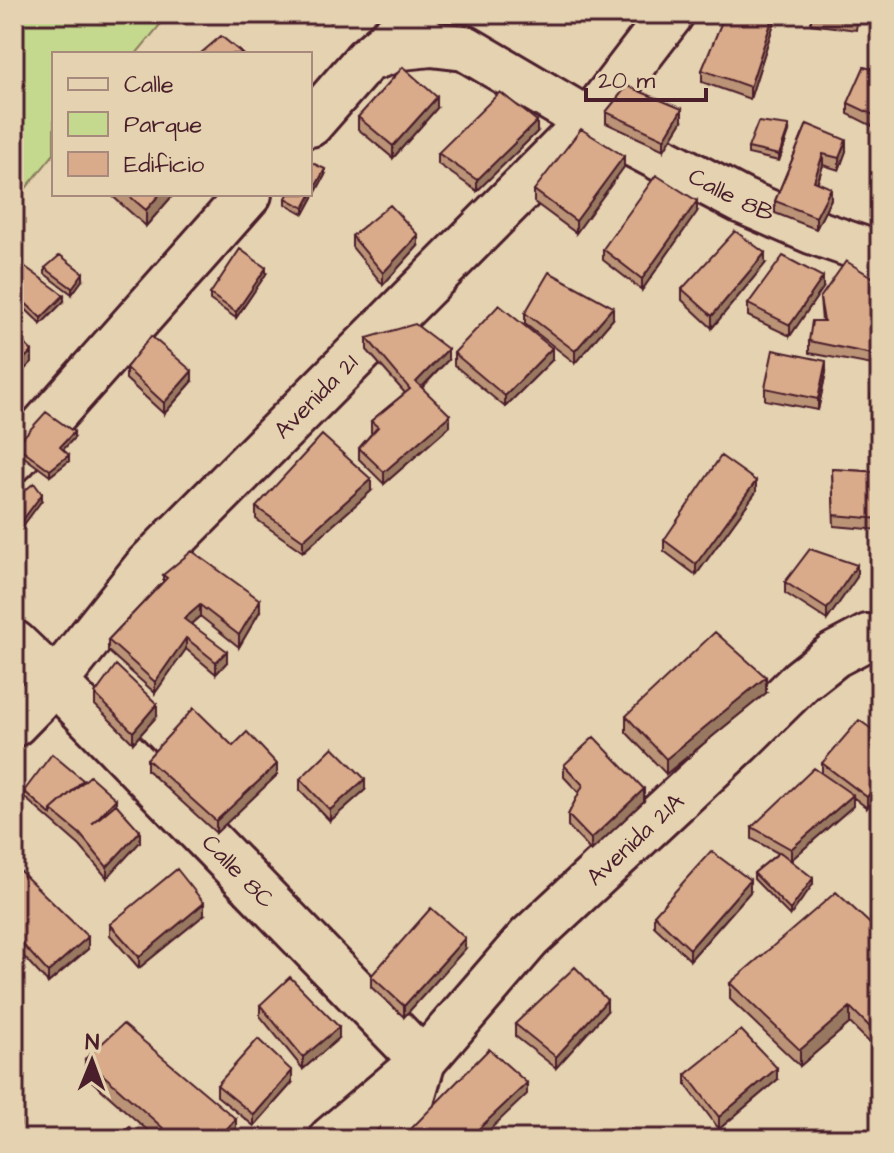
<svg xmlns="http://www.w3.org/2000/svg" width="894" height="1153" viewBox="0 0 894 1153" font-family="'Architects Daughter',sans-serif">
  <rect width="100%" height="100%" fill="#e5d2b0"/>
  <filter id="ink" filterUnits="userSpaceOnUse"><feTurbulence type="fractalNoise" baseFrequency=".0125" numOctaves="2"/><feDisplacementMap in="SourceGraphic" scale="16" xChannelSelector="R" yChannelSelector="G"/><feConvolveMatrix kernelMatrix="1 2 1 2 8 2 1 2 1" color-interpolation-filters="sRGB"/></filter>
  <g filter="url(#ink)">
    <!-- green -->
    <path fill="#c5d98e" stroke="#887c5c" stroke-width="2" d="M14,14H169L136,54H54V154L14,203Z"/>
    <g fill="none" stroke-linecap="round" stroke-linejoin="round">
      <!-- minor casing -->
      <g stroke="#4a1f2b" stroke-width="50">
        <g id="minor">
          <path id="s1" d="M366,60L402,47L431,44L465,48L589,121L742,201L814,232L880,255"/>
          <path d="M310,124L366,60L419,14"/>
          <path d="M14,459L249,194"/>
          <path id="s2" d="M14,643L55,682L423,1061"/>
          <path id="s3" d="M14,724L55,682L148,565L589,121L671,14"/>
          <path id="s4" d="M331,1139L423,1061L529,938L739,742L801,681L834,655L868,637"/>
          <path d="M400,1139L423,1061"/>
        </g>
      </g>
      <!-- minor -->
      <use href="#minor" stroke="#e5d2b0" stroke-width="44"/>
    </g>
    <!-- wall -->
    <path fill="#bb9377" stroke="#4a1f2b" stroke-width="2" d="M777,14L750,99L702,82V70Z
      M811,14H858L856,30L811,24Z
      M880,71V130L848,114V103Z
      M437,108L393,158L358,129V117Z
      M606,112L682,121L664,150L606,123Z
      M807,124L846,151L839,170L823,165L818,182L831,199L816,229L775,213V201Z
      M537,132L477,191L438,164V153Z
      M789,132L779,161L748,154V148Z
      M624,167L576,233L534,202V190Z
      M325,175L304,214L286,204V198Z
      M110,194H174L146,226Z
      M697,212L642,290L603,260V249Z
      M352,236L418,246L383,285L352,247Z
      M765,264L712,328L682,300V289Z
      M45,268L83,279L72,294L45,274Z
      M880,273V350L872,365L809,353V341L822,321L820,298L875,279Z
      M266,274L236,318L210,300V294Z
      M14,276L64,301L41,324L14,298Z
      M823,288L790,336L748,316V304Z
      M525,313L613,319L575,363L525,324Z
      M367,338L448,360L422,388L450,426L384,484L359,459V448L372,433L371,432V421L405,393L367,350Z
      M454,353L552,360L505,407L454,365Z
      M126,368L192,382L164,414L126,379Z
      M826,372L818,410L765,400V388Z
      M880,372V410L871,407V395Z
      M74,438L63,449L69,461L50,476L16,451V445Z
      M832,469L880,472V530L834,526Z
      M14,486L22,493L42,500L19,531L14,528Z
      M371,491L303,552L256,519V507Z
      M756,492L696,575L664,551V540Z
      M163,575L260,611L239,647L200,616L191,624L227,662L216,674L186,649L155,693L108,651V640L163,582Z
      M857,577L827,620L785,593V582Z
      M880,673V701L872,695V684Z
      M766,693L666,774L626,732V716Z
      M95,694L157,716L133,743L95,705Z
      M880,735V792L867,808L853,797V806L791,860L813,884L790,916L754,879V873L778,853L752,839V827L822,773V763Z
      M233,746L277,775L216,833L147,770V759Z
      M564,765L644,801L591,851L568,826V815L579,793L564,777Z
      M300,779L365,790L330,821L300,790Z
      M83,783L116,804L140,842L107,878L80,846L24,797V791Z
      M14,869L88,949L48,983L14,946Z
      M750,892L690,960L654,926V915Z
      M204,915L139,968L110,935V924Z
      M880,933V1053L850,1023L800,1066L730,999V983Z
      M465,949L404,1017L371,987V976Z
      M260,1005L339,1038L303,1069L260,1016Z
      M607,1011L556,1068L515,1036V1024Z
      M85,1059L236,1135L155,1137L85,1075Z
      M686,1074L777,1080L719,1129L686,1085Z
      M292,1083L254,1126L217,1096V1085Z"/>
    <!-- shaded-wall -->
    <path fill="#987861" stroke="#4a1f2b" stroke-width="2" d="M331,14H339L331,21Z
      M774,14H777L750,99V87Z
      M437,97V108L393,158V146Z
      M682,109V121L664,150V139Z
      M537,121V132L477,191V180Z
      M789,126V132L779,161V155Z
      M846,140V151L839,170V158Z
      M823,154V165L814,192V181Z
      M624,156V167L576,233V221Z
      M325,169V175L304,214V208Z
      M831,188V199L816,229V217Z
      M160,194H174L146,226V210Z
      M697,201V212L642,290V279Z
      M418,235V246L383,285V273Z
      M765,253V264L712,328V316Z
      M266,268V274L236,318V312Z
      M83,273V279L72,294V288Z
      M823,277V288L790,336V325Z
      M64,295V301L41,324V318Z
      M613,307V319L575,363V351Z
      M880,338V350L872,365V354Z
      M552,348V360L505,407V396Z
      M448,349V360L416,393V382Z
      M32,351V362L14,380V368Z
      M826,361V372L818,410V399Z
      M192,371V382L164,414V403Z
      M450,415V426L384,484V472Z
      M74,432V438L60,453V447Z
      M69,455V461L50,476V470Z
      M371,479V491L303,552V540Z
      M756,481V492L696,575V564Z
      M42,494V500L19,531V525Z
      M857,565V577L827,620V609Z
      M260,600V611L239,647V635Z
      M200,605V616L184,630V619Z
      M186,638V649L155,693V682Z
      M227,651V662L216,674V662Z
      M766,677V693L666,774V759Z
      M157,704V716L133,743V732Z
      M277,764V775L216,833V821Z
      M365,779V790L330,821V810Z
      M880,781V792L867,808V797Z
      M644,789V801L591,851V839Z
      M853,795V806L791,860V849Z
      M116,799V810L92,824Z
      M140,831V842L107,878V867Z
      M813,878V884L790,916V910Z
      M750,880V892L690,960V949Z
      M204,903V915L139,968V957Z
      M88,937V949L48,983V972Z
      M465,938V949L404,1017V1006Z
      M607,1000V1011L556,1068V1057Z
      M850,1007V1023L800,1066V1050Z
      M339,1027V1038L303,1069V1057Z
      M777,1068V1080L719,1129V1117Z
      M292,1071V1083L254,1126V1115Z
      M527,1083V1094L480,1139H468Z
      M20,1113V1125L14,1131V1120Z
      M236,1119V1135L233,1139H217Z"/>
    <!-- building -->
    <path fill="#d9ab8a" stroke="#4a1f2b" stroke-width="2" d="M725,14H774L750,87L702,70Z
      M821,14H857L856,18Z
      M221,36L243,54H202L201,53Z
      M403,67L437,97L393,146L358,117Z
      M864,67L880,71V118L848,103Z
      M627,86L682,109L664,139L606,112Z
      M500,92L537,121L477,180L438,153Z
      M758,122L789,126L779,155L748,148Z
      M807,124L846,140L839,158L823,154L814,181L831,188L816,217L775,201Z
      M581,129L624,156L576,221L534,190Z
      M310,162L325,169L304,208L286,198L288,194H310Z
      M656,175L697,201L642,279L603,249Z
      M127,194H160L146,210Z
      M390,205L418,235L383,273L352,236Z
      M735,231L765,253L712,316L682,289Z
      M240,249L266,268L236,312L210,294Z
      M60,255L83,273L72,288L45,268Z
      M783,256L823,277L790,325L748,304Z
      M846,261L875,279L880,273V338L872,354L809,341L812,321H824L820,298Z
      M24,266L64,295L41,318L14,292V276Z
      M549,272L613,307L575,351L525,313Z
      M499,305L552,348L505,396L454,353Z
      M415,324L448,349L416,382L450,415L384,472L359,448L378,427L371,421L410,389L367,338Z
      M14,334L32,351L14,368Z
      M151,336L192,371L164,403L126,368Z
      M773,350L826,361L818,399L765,388Z
      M880,372V399L871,395Z
      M46,412L74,432L60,447L69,455L50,470L16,445Z
      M322,435L371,479L303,540L256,507Z
      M721,456L756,481L696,564L664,540Z
      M832,469L880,472V519L834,515Z
      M34,483L42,494L19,525L14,522V486L22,493Z
      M810,549L857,565L827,609L785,582Z
      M192,551L260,600L239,635L200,605L184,619L227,651L216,662L186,638L155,682L108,640L167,578L163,575Z
      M715,632L766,677L666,759L626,716Z
      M116,665L157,704L133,732L95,694Z
      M880,673V690L872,684Z
      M194,708L233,746L247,732L277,764L216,821L147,759Z
      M859,720L880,735V781L867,797L822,763Z
      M594,737L644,789L591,839L568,815L583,785L564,765Z
      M333,747L365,779L330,810L300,779Z
      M52,754L83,780L70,793L51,810V815L24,791Z
      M814,768L853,795L791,849L752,827Z
      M90,776L116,799L92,824L116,804L140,831L107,867L80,834L51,810Z
      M711,851L750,880L690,949L654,915Z
      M780,852L813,878L790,910L754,873Z
      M16,867L88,937L48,972L14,935V869Z
      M177,869L204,903L139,957L110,924Z
      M836,892L880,933V1037L850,1007L800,1050L730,983Z
      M431,908L465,938L404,1006L371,976Z
      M575,967L607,1000L556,1057L515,1024Z
      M290,977L339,1027L303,1057L260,1005Z
      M123,1024L236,1119L217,1139H154L163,1128L85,1059Z
      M741,1030L777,1068L719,1117L686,1074Z
      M258,1039L292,1071L254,1115L217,1085Z
      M489,1049L527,1083L468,1139H412L407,1133Z
      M14,1109L20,1113L14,1120Z
      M130,1127L141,1139H117Z"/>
  </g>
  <g text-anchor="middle" stroke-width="6" stroke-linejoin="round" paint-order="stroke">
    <!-- street labels -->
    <g font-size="24" fill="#4a1f2b" stroke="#e5d2b0">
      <text dy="8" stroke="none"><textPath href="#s1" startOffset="406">Calle 8B</textPath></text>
      <text dy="8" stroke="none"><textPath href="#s3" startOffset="446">Avenida 21</textPath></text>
      <text dy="8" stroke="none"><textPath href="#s4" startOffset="428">Avenida 21A</textPath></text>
      <text dy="8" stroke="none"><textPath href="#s2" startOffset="320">Calle 8C</textPath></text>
    </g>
  </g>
  <!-- margin -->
  <rect width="894" height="1153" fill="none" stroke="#e5d2b0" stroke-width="48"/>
  <rect x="24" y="24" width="846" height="1105" fill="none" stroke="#4a1f2b" stroke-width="3" filter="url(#ink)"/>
  <!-- legend -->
  <rect x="52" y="52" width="260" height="144" fill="#e5d2b0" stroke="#a78a7b" stroke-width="2"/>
  <rect x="68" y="78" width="40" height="12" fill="#e5d2b0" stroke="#a78a7b" stroke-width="2"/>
  <text x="124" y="92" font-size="24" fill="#4a1f2b">Calle</text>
  <rect x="68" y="112" width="40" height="24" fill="#c5d98e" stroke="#a78a7b" stroke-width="2"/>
  <text x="124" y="132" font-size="24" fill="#4a1f2b">Parque</text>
  <rect x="68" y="152" width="40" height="24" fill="#d9ab8a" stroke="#a78a7b" stroke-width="2"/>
  <text x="124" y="172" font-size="24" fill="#4a1f2b">Edificio</text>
  <!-- north arrow -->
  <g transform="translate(92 1061) rotate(1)" stroke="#e5d2b0" stroke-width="6" paint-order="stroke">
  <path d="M0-6L14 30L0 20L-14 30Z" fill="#4a1f2b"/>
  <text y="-12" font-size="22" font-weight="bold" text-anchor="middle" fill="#4a1f2b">N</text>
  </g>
  <!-- scale -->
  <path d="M586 88v12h120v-12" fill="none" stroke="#4a1f2b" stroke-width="4"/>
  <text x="598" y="88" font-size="24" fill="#4a1f2b" stroke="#e5d2b0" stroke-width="6" paint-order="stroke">20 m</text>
</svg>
